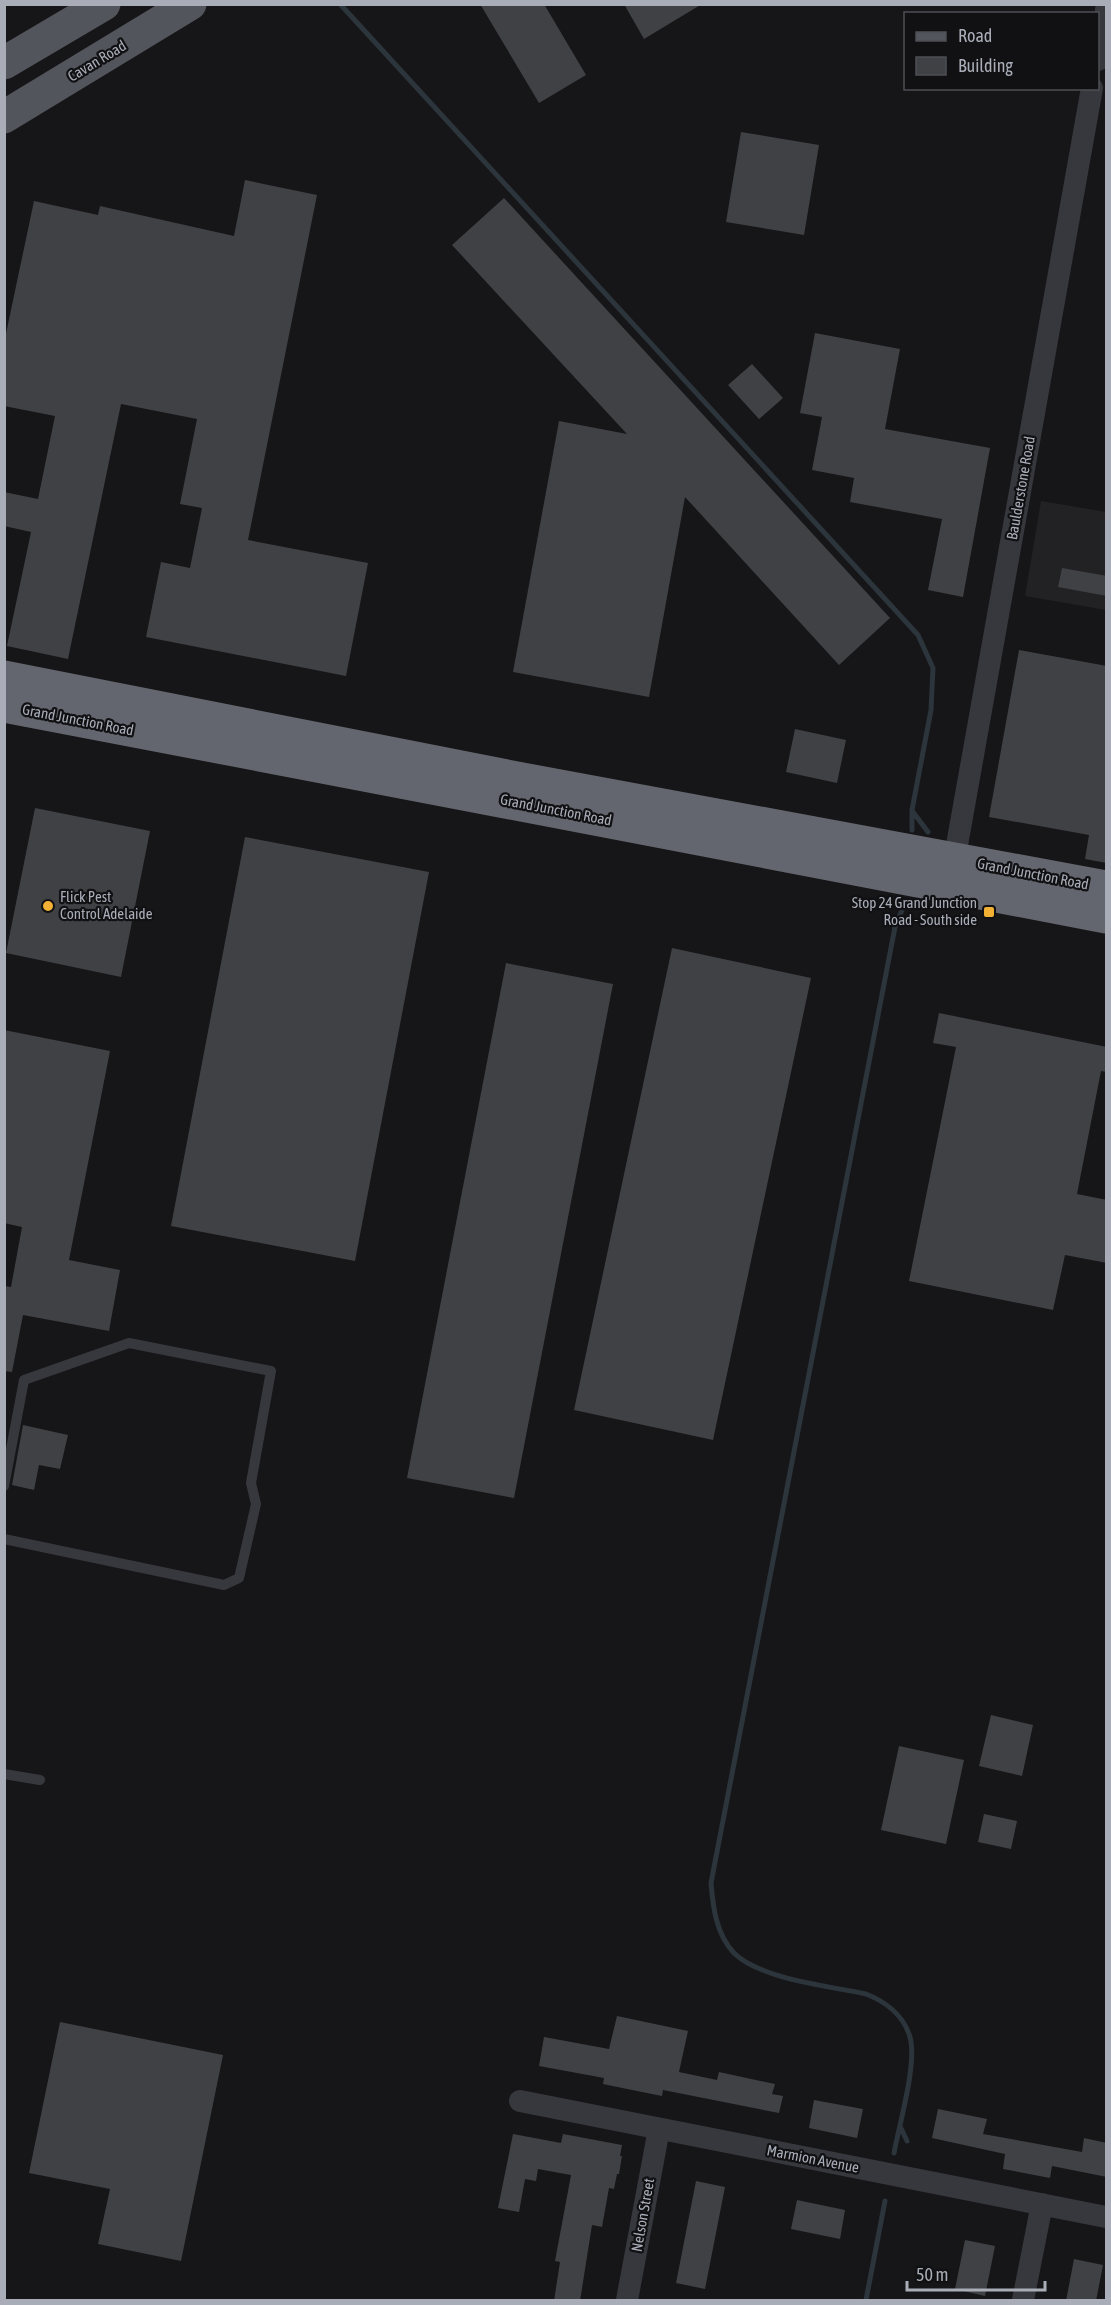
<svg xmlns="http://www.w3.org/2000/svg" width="1111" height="2305" viewBox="0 0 1111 2305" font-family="'Asap Condensed',sans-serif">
  <rect width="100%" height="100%" fill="#161618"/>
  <!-- built -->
  <path fill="#222225" d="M1041,501L1106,512V610L1025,596Z"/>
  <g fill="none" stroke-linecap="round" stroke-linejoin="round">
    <!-- stream -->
    <path stroke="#2c353c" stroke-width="5" d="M340,4L918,635L933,668L931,710L912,810V830
      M913,812L928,832
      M900,2126L907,2141
      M894,2153C899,2125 919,2058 909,2034C902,2014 884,2001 866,1994C829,1986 760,1979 734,1953C716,1934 713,1907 711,1883L895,927L905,903
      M866,2300L885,2201"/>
  </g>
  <!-- building -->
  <path fill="#404145" d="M480,4H544L586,75L539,103Z
    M624,4H702L644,39Z
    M741,132L819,145L804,235L726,222Z
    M245,180L317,195L248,540L368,563L346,676L146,637L161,562L190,568L202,508L180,504L197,419L121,404L68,659L7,646L31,532L4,526V492L38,499L55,416L4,406V343L34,201L98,215L100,206L234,236Z
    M504,198L890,618L839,665L685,497L649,697L513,672L559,421L627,434L452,245Z
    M815,333L900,349L885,429L990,448L963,597L928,590L942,519L850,502L854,478L812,470L822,417L800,413Z
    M752,364L783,398L759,419L728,385Z
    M1062,568L1107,576V596L1058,587Z
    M1019,650L1107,666V863L1085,859L1089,835L989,817Z
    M795,729L846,740L837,783L786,772Z
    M35,808L150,831L121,977L6,953Z
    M245,837L429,872L355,1261L171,1226Z
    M672,948L811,978L713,1440L574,1410Z
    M506,963L613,984L514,1498L407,1478Z
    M939,1013L1107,1047V1072L1101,1071L1077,1194L1107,1200V1263L1065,1255L1053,1310L909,1281L956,1047L933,1043Z
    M4,1030L110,1051L69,1260L120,1270L109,1331L23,1315L12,1372L4,1371V1286L11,1287L22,1227L4,1223Z
    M23,1425L68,1435L60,1469L39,1465L34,1490L12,1485Z
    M991,1715L1033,1725L1022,1776L979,1766Z
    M899,1746L964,1760L946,1844L881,1830Z
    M984,1814L1017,1821L1011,1849L978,1842Z
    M617,2016L688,2031L679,2072L717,2080L719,2072L775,2084L772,2094L783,2096L779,2113L663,2090L662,2096L637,2091L603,2084L604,2078L539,2066L544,2037L609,2049Z
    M60,2022L223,2055L181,2261L98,2244L110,2189L29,2173Z
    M814,2100L863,2109L857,2138L809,2128Z
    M938,2109L987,2119L983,2134L1082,2152L1084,2138L1107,2143V2177L1052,2166L1050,2178L1003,2169L1005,2154L932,2138Z
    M513,2134L561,2143L563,2134L622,2145L620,2156H622L619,2174H617L614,2189L609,2188L602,2227L592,2225L580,2301H554L560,2262L555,2261L571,2175L538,2169L536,2181L525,2179L519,2212L498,2208Z
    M696,2181L725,2187L705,2289L676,2283Z
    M797,2200L845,2210L840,2239L791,2229Z
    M965,2240L995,2246L985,2296L955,2289Z
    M1074,2259L1103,2265L1096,2301H1066Z"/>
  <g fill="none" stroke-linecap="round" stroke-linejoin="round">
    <!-- lane -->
    <path stroke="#37383d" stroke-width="10" d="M4,1486L24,1380L129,1343L271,1371L251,1483L256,1504L239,1578L224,1585L4,1539
      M4,1774L40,1780"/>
    <!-- street -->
    <path stroke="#37383d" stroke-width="22" d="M1098,60L1106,10
      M952,873L1092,88
      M520,2101L1106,2217
      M627,2300L659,2129
      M1023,2300L1042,2204"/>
    <!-- primary -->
    <path stroke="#53555c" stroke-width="33" d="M4,63L104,4
      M4,117L190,4"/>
    <!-- highway -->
    <path stroke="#63666e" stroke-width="33" d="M4,677L522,779L1106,887
      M4,706L1106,917"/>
  </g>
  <!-- markers -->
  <g fill="#f2b134" stroke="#111113" stroke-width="2">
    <circle cx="48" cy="906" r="6"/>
    <rect x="983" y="906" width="12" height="12" rx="3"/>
  </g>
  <g text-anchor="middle" stroke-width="4.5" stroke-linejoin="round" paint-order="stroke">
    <!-- street labels -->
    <g font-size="15" fill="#a8adb8" stroke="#111113">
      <text transform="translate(97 61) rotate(-31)" y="5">Cavan Road</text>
      <text transform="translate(1021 488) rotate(-80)" y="5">Baulderstone Road</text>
      <text transform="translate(78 720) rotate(11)" y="5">Grand Junction Road</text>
      <text transform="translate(556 810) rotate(11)" y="5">Grand Junction Road</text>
      <text transform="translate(1033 874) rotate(11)" y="5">Grand Junction Road</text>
      <text transform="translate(813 2159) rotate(11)" y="5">Marmion Avenue</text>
      <text transform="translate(643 2215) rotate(-80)" y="5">Nelson Street</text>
    </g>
    <!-- poi labels -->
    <g font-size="15" fill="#a8adb8" stroke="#111113" text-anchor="start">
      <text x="60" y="902">Flick Pest<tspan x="60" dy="17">Control Adelaide</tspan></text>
      <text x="977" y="908" text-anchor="end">Stop 24 Grand Junction<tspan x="977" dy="17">Road - South side</tspan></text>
    </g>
  </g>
  <!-- border -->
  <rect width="1111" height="2305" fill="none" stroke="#a8adb8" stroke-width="12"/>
  <!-- legend -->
  <rect x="904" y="12" width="195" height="78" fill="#111113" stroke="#4d4f55" stroke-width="1.5"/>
  <rect x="916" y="32" width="30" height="9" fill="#53555c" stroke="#4d4f55" stroke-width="1.5"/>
  <text x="958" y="42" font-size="18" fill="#a8adb8">Road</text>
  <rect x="916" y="57" width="30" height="18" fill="#404145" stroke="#4d4f55" stroke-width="1.5"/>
  <text x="958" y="72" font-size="18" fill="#a8adb8">Building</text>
  <!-- scale -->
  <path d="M907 2281v9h138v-9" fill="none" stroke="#a8adb8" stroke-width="3"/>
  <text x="916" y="2281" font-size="18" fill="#a8adb8" stroke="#111113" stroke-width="4.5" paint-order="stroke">50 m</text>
</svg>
